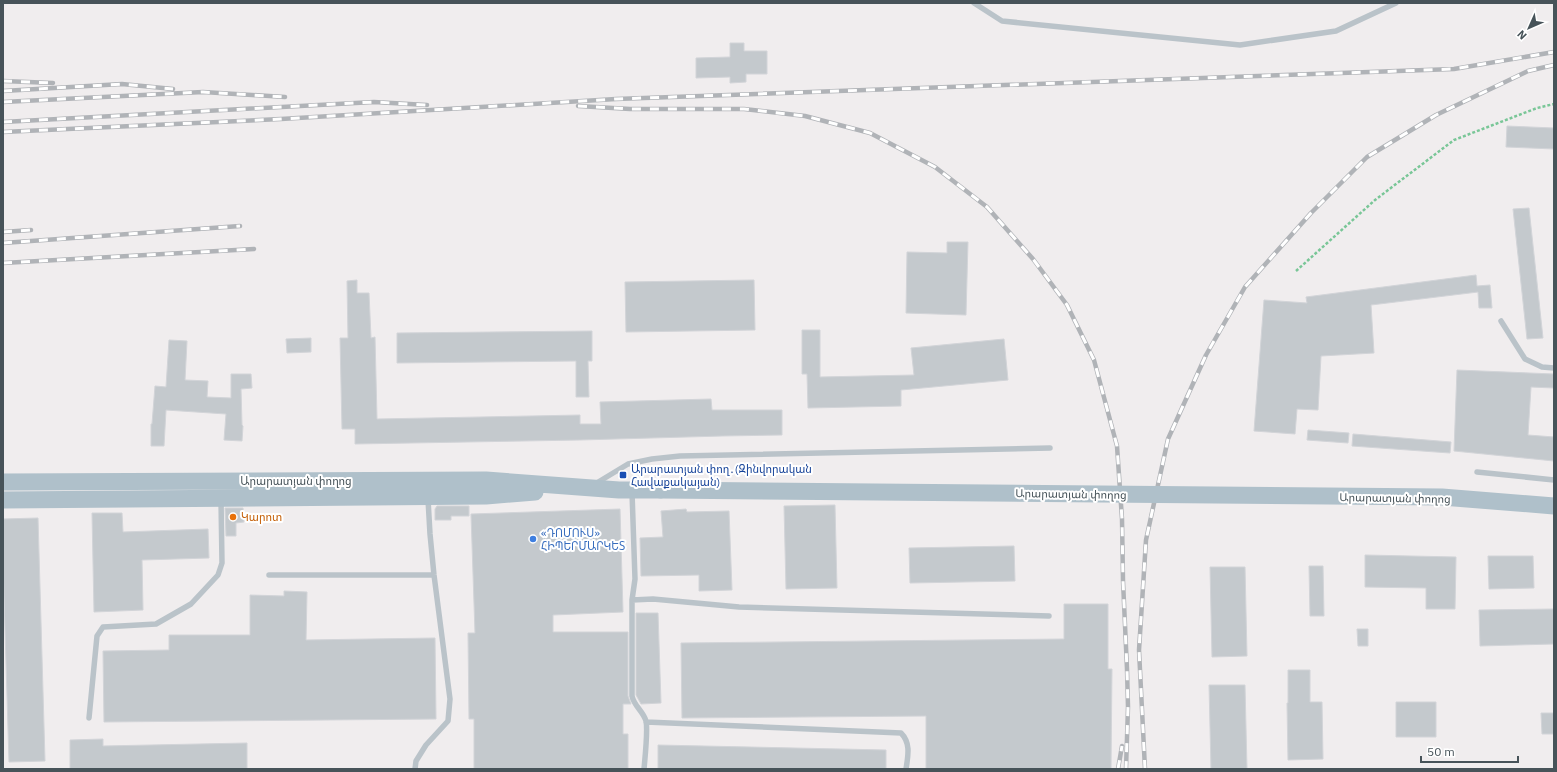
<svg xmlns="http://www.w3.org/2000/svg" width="1557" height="772" viewBox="0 0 1557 772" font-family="'IBM Plex Sans','Noto Sans Armenian',sans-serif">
  <rect width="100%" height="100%" fill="#f0edee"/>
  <!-- building -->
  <path fill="#c4c9cd" stroke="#d2d4d8" d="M730,43H744V51H767V74H746V82L730,83V77L696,78V58L730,57Z
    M1507,126L1554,128V149L1506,147Z
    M1529,208L1543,338L1527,339L1513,209Z
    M947,242H968L966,315L906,313L907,252L947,253Z
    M1476,275L1477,286L1490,285L1492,308H1479L1478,292L1371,305L1374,353L1321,356L1318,410L1297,409L1295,434L1254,431L1264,300L1307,303L1306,297Z
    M357,280V293H369L371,338L375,337L377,419L580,415V424H601L600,402L711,399L712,410H782V435L722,436L580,440L355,444V429H342L340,338H348L347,281Z
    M754,280L755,330L626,332L625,282Z
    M802,330H820V377L914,375L911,348L1004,339L1008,380L901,390V406L808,408L807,374H802Z
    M592,331V361H588L589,397H576V361L397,363V333Z
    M311,338V352L287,353L286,339Z
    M169,340L187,341L185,380L208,381L207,397L231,398V374H251L252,388L241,389L242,425L243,426L242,441L224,440L226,414L166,410L164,446H151V424H152L155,386L166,387Z
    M1457,370L1554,374V388L1531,387L1528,435L1554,437V461L1454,451Z
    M1308,430L1349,433L1348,443L1307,440Z
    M1353,434L1451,442L1450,453L1352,446Z
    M835,505L837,588L786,589L784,506Z
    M437,506H469V516H451V520H435V509Z
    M225,508H243L244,522L236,523V536H226Z
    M620,509L623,612L553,615V632H628V696L631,704H623V734H628V769H474V719H469L468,633H475L471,514Z
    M686,509L687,512L729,511L732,590L699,591V575L641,576L640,538L663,537L661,511Z
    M92,513H122L123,532L208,529L209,558L142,560L143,610L94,612Z
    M38,518L45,761L9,762L3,564V519Z
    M1014,546L1015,581L910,583L909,548Z
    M1365,555L1456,557L1455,609H1426V588L1365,587Z
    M1488,556H1533L1534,588L1489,589Z
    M1309,566H1323L1324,616H1310Z
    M1210,567H1245L1247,656L1212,657Z
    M284,591L307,592L306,640L435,638L436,719L104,722L103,651L169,650V635H250V595L284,596Z
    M1064,604H1108V669H1112L1111,769H926V716L682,718L681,643L1064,639Z
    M1554,609V644L1480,646L1479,610Z
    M636,613H658L661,703L641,704L636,695Z
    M1357,629H1368V646H1358Z
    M1288,670H1310V702H1322L1323,759L1288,760L1287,703H1288Z
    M1209,685H1245L1247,769H1211Z
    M1396,702H1436V737H1396Z
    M1541,713H1554V734H1542Z
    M103,739V746L247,743V769H70V740Z
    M658,745L886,750V769H658Z"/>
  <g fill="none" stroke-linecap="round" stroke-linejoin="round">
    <!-- path -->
    <path stroke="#79c697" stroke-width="2.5" stroke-dasharray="3 2" stroke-linecap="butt" d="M1296,271L1375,200L1454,140L1537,108L1554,104"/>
    <!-- lane -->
    <path stroke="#bac3c9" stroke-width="5.5" d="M974,3L1002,21L1240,45L1336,31L1396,3
      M1501,321L1525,359L1542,367L1554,368
      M1477,472L1554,480
      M595,484L628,464L652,459L680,456L1050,448
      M632,492L635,579L632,600L653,599L739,607L1049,616
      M269,575H434
      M632,600V696C634,706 643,711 646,721C648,730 645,758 644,769
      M89,718L97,636L103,627L156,624L191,604L218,575L222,563L221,500
      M646,722L901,733C911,743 908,756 906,769
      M415,769L416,761L426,745L448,721L450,699L434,575L430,534L428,499"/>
    <!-- primary -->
    <path stroke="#afc0ca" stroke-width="17" d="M3,482L486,480L619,490H661
      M3,500L486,496L535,492"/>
    <!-- rail casing -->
    <g stroke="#b0b3b7" stroke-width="4.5">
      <path id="rail" d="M3,81L53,83
        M3,91L122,84L173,89
        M3,102L203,92L285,97
        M578,106L630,109H744L805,116L870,133L935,167L987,207L1033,259L1067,305L1094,360L1117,446L1122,519L1123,581L1127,669L1128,707L1126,769
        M3,122L374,102L427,105
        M3,132L281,119L616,99L1454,69L1554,52
        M3,232L31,230
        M3,243L240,226
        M3,263L254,249
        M1118,769L1122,746
        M1145,769L1139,650L1146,540L1168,439L1206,355L1245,287L1311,213L1367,157L1436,115L1528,71L1554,65"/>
    </g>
    <!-- rail -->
    <use href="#rail" stroke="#fff" stroke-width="3" stroke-dasharray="9" stroke-linecap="butt"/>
    <!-- primary-bridge -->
    <path stroke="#afc0ca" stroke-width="17" d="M661,490L1442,497L1554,506"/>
  </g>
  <!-- markers -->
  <rect fill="#1a4fb4" stroke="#fff" stroke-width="1.5" x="619" y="471" width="8" height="8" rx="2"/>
  <circle fill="#e8710a" stroke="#fff" stroke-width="1.5" cx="233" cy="517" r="4"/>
  <circle fill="#3f7fe0" stroke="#fff" stroke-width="1.5" cx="533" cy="539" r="4"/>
  <g text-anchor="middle" stroke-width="4" stroke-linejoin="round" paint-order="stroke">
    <!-- transit labels -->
    <g font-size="11" fill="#164399" stroke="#fff" text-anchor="start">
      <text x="631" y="473">Արարատյան փող․(Զինվորական<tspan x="631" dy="13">Հավաքակայան)</tspan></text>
    </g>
    <!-- street labels -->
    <g font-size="11" fill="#475359" stroke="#fff">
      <text x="296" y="485">Արարատյան փողոց</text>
      <text transform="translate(1071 494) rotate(1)" y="4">Արարատյան փողոց</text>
      <text transform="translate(1395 498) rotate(1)" y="4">Արարատյան փողոց</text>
    </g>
    <!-- food labels -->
    <g font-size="11" fill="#c56008" stroke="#fff" text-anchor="start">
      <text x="241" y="521">Կարոտ</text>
    </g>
    <!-- shop labels -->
    <g font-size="11" fill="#366cbe" stroke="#fff" text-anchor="start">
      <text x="541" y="537">«ԴՈՄՈՒՍ»<tspan x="541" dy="13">ՀԻՊԵՐՄԱՐԿԵՏ</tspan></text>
    </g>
  </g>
  <!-- border -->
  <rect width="1557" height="772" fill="none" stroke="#475359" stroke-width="8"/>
  <!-- north arrow -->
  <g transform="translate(1529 28) rotate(225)" stroke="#ffffff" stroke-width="3" paint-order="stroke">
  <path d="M0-3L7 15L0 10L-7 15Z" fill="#475359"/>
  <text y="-6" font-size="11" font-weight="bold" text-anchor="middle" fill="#475359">N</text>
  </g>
  <!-- scale -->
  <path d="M1421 756v6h97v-6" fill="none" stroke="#475359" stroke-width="2"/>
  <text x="1427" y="756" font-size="12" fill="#475359" stroke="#ffffff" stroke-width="3" paint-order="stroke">50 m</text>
</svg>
